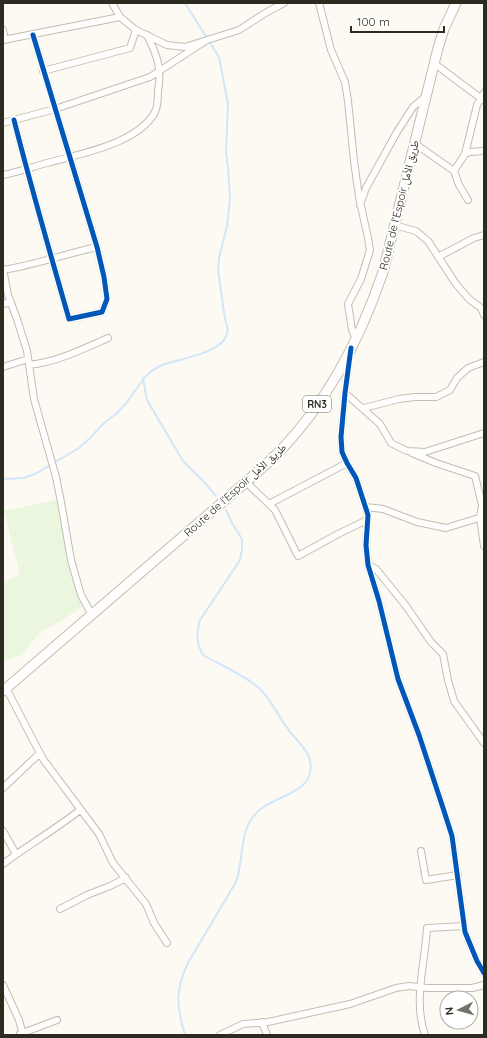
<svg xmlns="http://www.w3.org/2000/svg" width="487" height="1038" viewBox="0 0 487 1038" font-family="Quicksand,'Noto Naskh Arabic',sans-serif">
  <rect width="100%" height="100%" fill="#fcfaf2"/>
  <!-- green -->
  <path fill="#eaf6de" d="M56,500L75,588L82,607L59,622L41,631L22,655L3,661V583L20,574L4,511Z"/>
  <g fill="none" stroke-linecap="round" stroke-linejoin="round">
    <!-- stream -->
    <path stroke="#d2e6fa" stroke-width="2" d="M185,3L219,57L228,104L226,152L228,168L230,198L227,226L219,258L218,270L225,319C226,323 229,329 227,334C222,354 176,359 160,366C153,369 148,374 143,379L147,400L183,461L206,484L216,496
      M3,479L23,478L35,474L79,448L90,438L104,423L116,414L127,402L142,381
      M185,1035C176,1005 175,989 189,961L236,882C243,863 240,835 252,818C265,798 302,796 309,776C312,769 311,759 307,753C302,744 293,737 288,729C278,716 271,699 258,687C242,674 221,665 203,655C196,643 196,633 200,620L240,560L242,549V539L232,523L226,510"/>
    <!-- minor casing -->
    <g stroke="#c0beb4" stroke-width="8">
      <path id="minor" d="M112,3L120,17L136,30L167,45L185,47L239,30L267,12L284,3
        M319,3L331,50L345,82L348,101L354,161L359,197L368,238L370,250L361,279L348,304L352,330L356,339
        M3,30L5,40
        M3,40L120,17
        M435,64L483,100
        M43,71L130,48L136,30
        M14,120C31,187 50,253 69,319L102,312L107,299L104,277L97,247L33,35
        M3,123L55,109L150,77L207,40
        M414,143L454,171L459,185L468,200
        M465,154L470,152L484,151
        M454,171L465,154L477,105L484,93
        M3,175C18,172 32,167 47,163C79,154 138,144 155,112C158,106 158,97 158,91C162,68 157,55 147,35
        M360,205L366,188L397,132L413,107L426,96
        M394,225L416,231L428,241L456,284L469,299L481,308L484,315
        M438,257L474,238L484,235
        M3,269L8,295L17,319L27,351L34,399L56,477L61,502L71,560L81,595L92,615
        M3,270C35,265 65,254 97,247
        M3,304L11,302
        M350,354L345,393L341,437L342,452L347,463L356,478L368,515L366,545L368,565L379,601L398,679L419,735L444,811L452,836L465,932L477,961L484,973
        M29,365C57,362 83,349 108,338
        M3,367L28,359
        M345,393L380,424L391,443L407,451L425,452L484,433
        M364,408L399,399L415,397H436L450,390L457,378L468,368L484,362
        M412,453L436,463L475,476L482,505L480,518L484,546
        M246,482L275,510L298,556L338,534L367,520
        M269,504L347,463
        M366,507L383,509L417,522L446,528L482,517
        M368,565L376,569L406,606L431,642L443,654L448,680L454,701L484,743
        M6,688L43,759L99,834L113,863L146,904L154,923L167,943
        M3,788L40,753
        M3,831L16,854
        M421,851L426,880L458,875
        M3,864C28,845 56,829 80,810
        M60,909L87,895L110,886L126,878
        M3,985L19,1020L23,1035
        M262,1022L267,1035
        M20,1034L57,1020
        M220,1035L243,1024L268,1022L350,1004L396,988L409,986L427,988H472L484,985
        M425,1035C413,1001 425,963 427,928L464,926"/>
    </g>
    <!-- highway casing -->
    <g stroke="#c0beb4" stroke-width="11">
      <path id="highway" d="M3,691L246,482C257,472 269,462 280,451C328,401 361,337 383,272L438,48L444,29L456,3"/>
    </g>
    <!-- minor -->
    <use href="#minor" stroke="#fffefd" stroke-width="6"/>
    <!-- highway -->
    <use href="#highway" stroke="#fffefd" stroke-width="9"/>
    <!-- cycleway casing -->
    <g stroke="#fff" stroke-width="8">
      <path id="cycleway" d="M14,120C31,187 50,253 69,319L102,312L107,299L104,277L97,247L33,35
        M351,348L345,393L341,437L342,452L347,463L356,478L368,515L366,545L368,565L379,601L398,679L419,735L444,811L452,836L465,932L477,961L484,973"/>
    </g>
    <!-- cycleway -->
    <use href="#cycleway" stroke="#0057b8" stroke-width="5"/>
  </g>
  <g text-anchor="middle" stroke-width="4" stroke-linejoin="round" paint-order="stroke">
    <!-- shield labels -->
    <rect fill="#fff" stroke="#6c6a62" stroke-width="1" x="303" y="396" width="28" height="16" rx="3"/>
    <g font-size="10" font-weight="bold" fill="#2d2a1f">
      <text x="317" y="408">RN3</text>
    </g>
    <!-- street labels -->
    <g font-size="11" fill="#2d2a1f" stroke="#fff">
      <text transform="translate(399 205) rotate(-76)" y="4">Route de l’Espoir طريق الأمل</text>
      <text transform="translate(235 490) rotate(-42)" y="4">Route de l’Espoir طريق الأمل</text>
    </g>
  </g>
  <!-- border -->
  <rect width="487" height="1038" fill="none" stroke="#2d2a1f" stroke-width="8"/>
  <!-- north arrow -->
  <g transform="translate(459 1010) rotate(264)"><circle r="19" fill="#ffffff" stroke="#abaaa5"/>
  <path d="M0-3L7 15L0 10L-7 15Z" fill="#757369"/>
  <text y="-6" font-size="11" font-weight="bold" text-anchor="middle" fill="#2d2a1f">N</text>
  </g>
  <!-- scale -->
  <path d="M351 26v6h93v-6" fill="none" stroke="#2d2a1f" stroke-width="2"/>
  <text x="357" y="26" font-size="12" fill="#2d2a1f" stroke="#ffffff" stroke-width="3" paint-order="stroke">100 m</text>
</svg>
